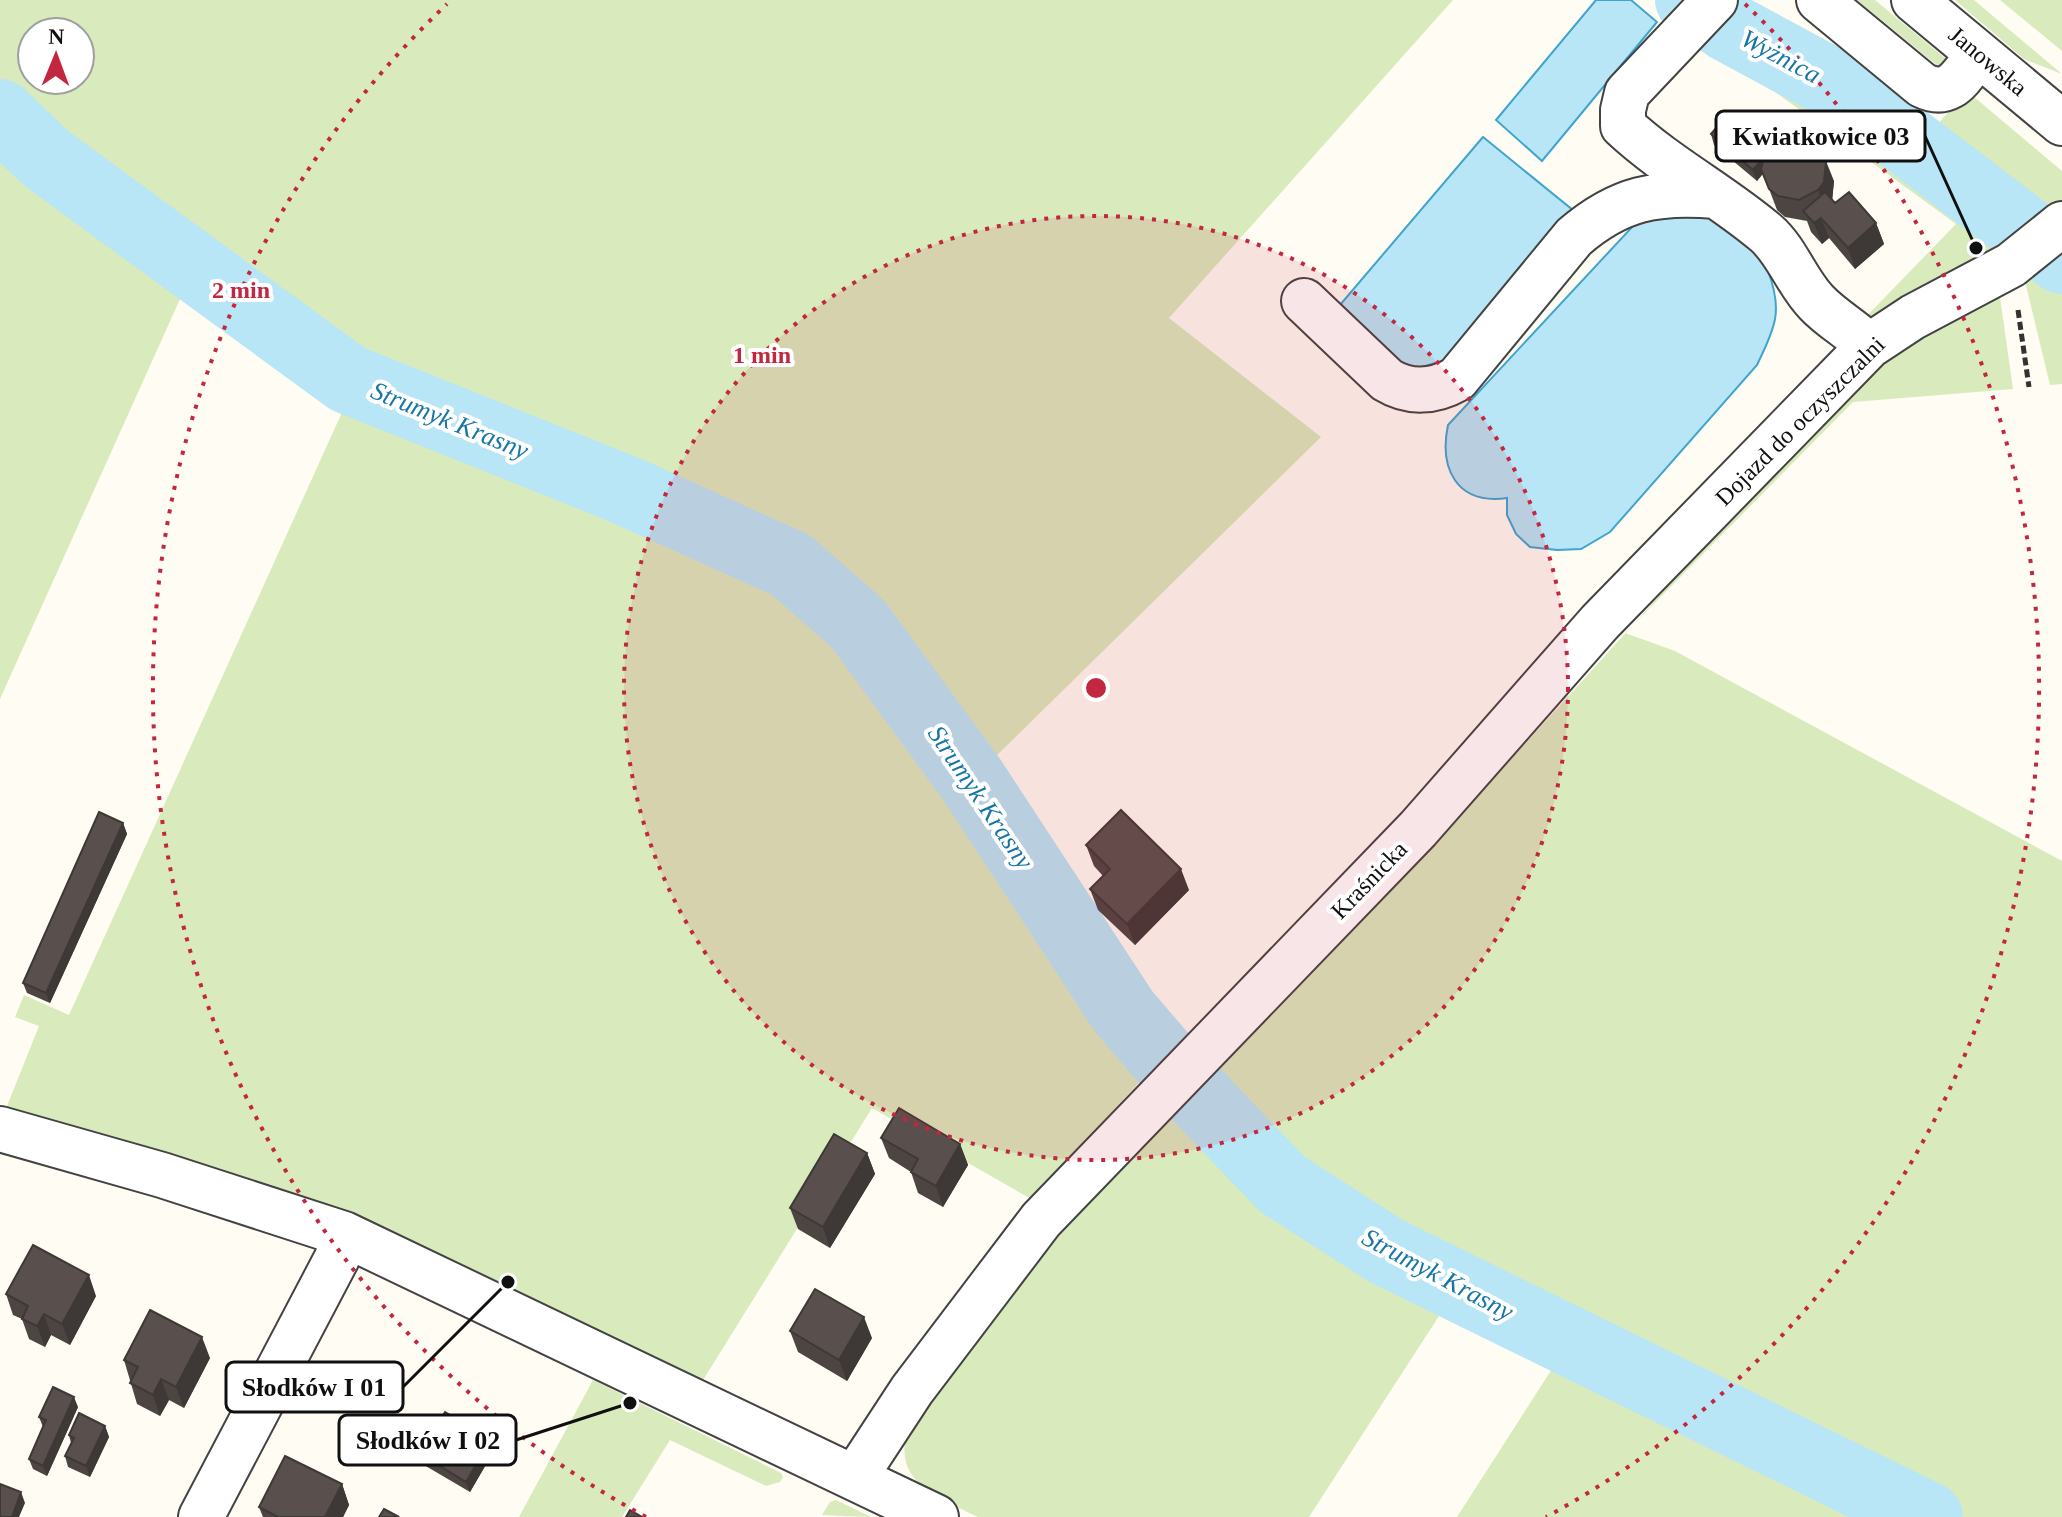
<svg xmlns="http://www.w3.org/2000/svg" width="2062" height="1517" viewBox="0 0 2062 1517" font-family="'Times New Roman',serif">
  <rect width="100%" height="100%" fill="#fffcf4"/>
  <!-- green -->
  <path fill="#d9eabc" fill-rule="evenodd" d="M0,0H1453L1169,318L1321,437L988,764L874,617L823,563L765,533L569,449L369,369L89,167L0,82ZM32,32H80V80H32Z
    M1733,0L1837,51L1936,126L1967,91L2062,171V201L2031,229L1834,79L1718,14Z
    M1857,0H1875L1945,58L1948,61L1943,67L1938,66Z
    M1955,0H1974L2062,74L2024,59Z
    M2000,0H2062V51Z
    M1711,21L1829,86L2023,237L1863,328L1858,325L1956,224L1697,35Z
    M0,135L40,174L185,288L0,699Z
    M2052,261L2062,277V384L2050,385L2024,277Z
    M1999,290L2013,389L1853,402L1625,633L1675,651L2062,861V1517H1941L1389,1246L1286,1180L1196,1084L1504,767L1858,377L1907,341Z
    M349,397L617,508L785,581L845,640L954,796L965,786L1119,1018L1157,1063L1031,1199L872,1108L700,1385L5,1111L39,1026L15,1017L24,995L69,1015Z
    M1185,1100L1266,1181L1274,1191L1391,1267L1450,1299L1309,1517H978C933,1495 887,1480 911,1421L1032,1265L1112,1174Z
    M1559,1358L1896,1517H1457Z
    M593,1380L781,1473L783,1477L780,1482L766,1486L670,1440L622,1517H519Z
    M836,1500L871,1517L822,1515L830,1502Z"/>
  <!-- water -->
  <path fill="#b8e6f6" stroke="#3fa5ce" stroke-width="2" d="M1596,0H1631L1657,22L1542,161L1496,120Z
    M1483,137L1574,211L1452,358L1402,373L1334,312Z
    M1676,211C1697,213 1724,214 1741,229C1762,246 1780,292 1775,319C1772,335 1764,350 1757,365L1610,532L1581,549L1557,550L1530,547L1516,534L1507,515V498C1456,505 1439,468 1448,425L1633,226Z"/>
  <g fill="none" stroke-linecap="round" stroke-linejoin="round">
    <!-- river -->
    <path stroke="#b8e6f6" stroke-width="70" d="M1690,0L1728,27L1830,82L2062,259
      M0,114L47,159L348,379L625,490L791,565L858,624L972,780L1124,1012L1179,1076L1282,1184L1386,1251L1928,1517"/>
    <!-- minor casing -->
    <g stroke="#434343" stroke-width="48">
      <path id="minor" d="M1715,0L1627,93L1623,110V126C1667,167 1720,194 1766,233C1787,251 1797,283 1817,303C1832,319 1853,330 1869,346
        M1819,0L1922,85C1952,100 1961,75 1979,54
        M1914,0L2062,123
        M1304,301L1387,380C1410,394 1434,392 1457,379L1574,237C1619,198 1657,191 1716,196
        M0,1129L162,1175L344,1234L936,1517
        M855,1477L912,1390L1041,1220L1418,829L1600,622L1869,346L1913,317L2011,265L2062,224
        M201,1517L337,1258L344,1234"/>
    </g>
    <!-- path -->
    <path stroke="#323232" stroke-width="5" stroke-dasharray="8 4" stroke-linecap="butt" d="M2018,310L2029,387"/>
    <!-- minor -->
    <use href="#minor" stroke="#fff" stroke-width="44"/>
  </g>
  <!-- wall -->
  <path fill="#4d4542" d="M1711,134L1769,147L1834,181L1832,200L1835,203L1876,223L1884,244L1855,269L1829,238L1822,244L1811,232L1807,221L1785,217L1777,210L1763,173L1757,181L1714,145Z
    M123,823L127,834L50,1003L27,993L23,983Z
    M1086,845L1189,890L1135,945L1098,910L1090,889L1103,876L1094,866Z
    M881,1138L960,1144L968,1165L943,1207L918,1193L911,1172L889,1158Z
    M867,1153L875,1174L830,1248L798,1229L790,1208Z
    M6,1294L96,1296L70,1345L51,1335L45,1347L29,1339L22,1319L13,1315Z
    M790,1331L872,1338L847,1381L798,1352Z
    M210,1358L184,1408L169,1400L160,1416L137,1404L124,1360Z
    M78,1407L47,1476L33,1469L29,1459L43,1427L39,1417Z
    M105,1426L109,1437L90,1477L68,1467L65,1456L71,1443L69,1435Z
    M491,1439L495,1449L470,1492L424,1465L420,1454Z
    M342,1484L349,1505L343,1517H263L259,1507Z"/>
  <!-- shaded-wall -->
  <path fill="#3e3836" d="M1771,148L1775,159L1757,181L1753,170Z
    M1826,161L1834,181L1832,202L1825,211L1818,190Z
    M1821,218L1829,238L1822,244L1814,223Z
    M1876,223L1884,244L1855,269L1848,248Z
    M123,823L127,834L50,1003L46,993Z
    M1181,869L1189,890L1135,945L1127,924Z
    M960,1144L968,1165L943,1207L936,1186Z
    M867,1153L875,1174L830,1248L823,1227Z
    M89,1275L96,1296L70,1345L62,1324Z
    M44,1314L51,1335L45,1347L37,1326Z
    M864,1317L872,1338L847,1381L839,1360Z
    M202,1337L210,1358L184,1408L176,1387Z
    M161,1379L169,1400L160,1416L153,1395Z
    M74,1397L78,1407L47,1476L43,1466Z
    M105,1426L109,1437L90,1477L86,1466Z
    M491,1439L495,1449L470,1492L466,1482Z
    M342,1484L349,1505L343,1517H325Z
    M21,1492L25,1503L19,1517H12Z"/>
  <!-- building -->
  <path fill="#59504d" stroke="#3e3836" stroke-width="2" d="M1729,113L1769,147L1767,148L1766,155L1753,170L1711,134Z
    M1785,136L1806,137L1815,142L1823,150L1826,161L1824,182L1818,190L1799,200L1778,196L1769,189L1761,169L1767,148Z
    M1825,192L1835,203L1849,192L1876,223L1848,248L1821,218L1814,223L1803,211Z
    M1121,810L1181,869L1127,924L1090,889L1110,869L1086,845Z
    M99,812L123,823L46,993L23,983Z
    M899,1108L960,1144L936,1186L911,1172L918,1159L881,1138Z
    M834,1134L867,1153L823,1227L790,1208Z
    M33,1245L89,1275L62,1324L44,1314L37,1326L22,1319L28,1306L6,1294Z
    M815,1289L864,1317L839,1360L790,1331Z
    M150,1310L202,1337L176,1387L161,1379L153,1395L130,1383L138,1367L124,1360Z
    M53,1387L74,1397L43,1466L29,1459L46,1420L39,1417Z
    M445,1412L491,1439L466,1482L420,1454Z
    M79,1413L105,1426L86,1466L65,1456L74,1438L69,1435Z
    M285,1456L342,1484L325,1517H278L259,1507Z
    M0,1484L21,1492L12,1517H0Z
    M384,1509L399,1517H379Z
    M630,1510L642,1517H626Z"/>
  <!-- distance rings -->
  <circle cx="1096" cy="688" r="472" fill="#c2273f" fill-opacity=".12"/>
  <g fill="none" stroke="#c2273f" stroke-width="4" stroke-dasharray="4 8">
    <circle cx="1096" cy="688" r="472"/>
    <path d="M646 1517A943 943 0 0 1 447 4M1745 4A943 943 0 0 1 1546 1517"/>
  </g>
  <g text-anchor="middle" stroke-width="8" stroke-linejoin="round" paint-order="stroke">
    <!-- street labels -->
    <g font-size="24" fill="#101010" stroke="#fff">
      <text transform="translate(1988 61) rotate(40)" y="8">Janowska</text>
      <text transform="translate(1800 421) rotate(-45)" y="8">Dojazd do oczyszczalni</text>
      <text transform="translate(1369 880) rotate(-46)" y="8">Kraśnicka</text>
    </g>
    <!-- water labels -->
    <g font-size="26" font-style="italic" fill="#1876a4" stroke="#fff">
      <text transform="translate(1781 56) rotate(28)" y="9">Wyżnica</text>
      <text transform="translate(450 420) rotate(22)" y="9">Strumyk Krasny</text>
      <text transform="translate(981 797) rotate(56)" y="9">Strumyk Krasny</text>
      <text transform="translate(1438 1274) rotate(28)" y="9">Strumyk Krasny</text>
    </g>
  </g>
  <circle cx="1096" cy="688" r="12" fill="#c2273f" stroke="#fff" stroke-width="4"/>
  <g font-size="24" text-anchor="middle" font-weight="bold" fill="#c2273f" stroke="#fff" stroke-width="8" stroke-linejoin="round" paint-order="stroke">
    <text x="241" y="298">2 min</text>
    <text x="762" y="363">1 min</text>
  </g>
  <!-- callouts -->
  <path fill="none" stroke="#101010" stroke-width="3" d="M1976 248L1925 136M508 1282L403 1387M630 1403L516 1440"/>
  <g fill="#101010" stroke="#fff" stroke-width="3">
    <circle cx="1976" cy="248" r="8"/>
    <circle cx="508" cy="1282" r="8"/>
    <circle cx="630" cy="1403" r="8"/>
  </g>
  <g fill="#fff" stroke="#101010" stroke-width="3">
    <rect x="1716" y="111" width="209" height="50" rx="8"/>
    <rect x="226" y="1362" width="177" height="50" rx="8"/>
    <rect x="339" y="1415" width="177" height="50" rx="8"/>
  </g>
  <g font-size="26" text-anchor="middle" font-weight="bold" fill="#101010">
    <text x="1821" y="145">Kwiatkowice 03</text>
    <text x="314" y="1396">Słodków I 01</text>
    <text x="428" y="1449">Słodków I 02</text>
  </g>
  <!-- north arrow -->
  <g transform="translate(56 56) rotate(1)"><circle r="38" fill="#ffffff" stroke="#9f9f9f" stroke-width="2"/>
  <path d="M0-6L14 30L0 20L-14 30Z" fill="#c2273f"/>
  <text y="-12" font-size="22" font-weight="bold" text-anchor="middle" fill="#101010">N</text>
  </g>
</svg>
